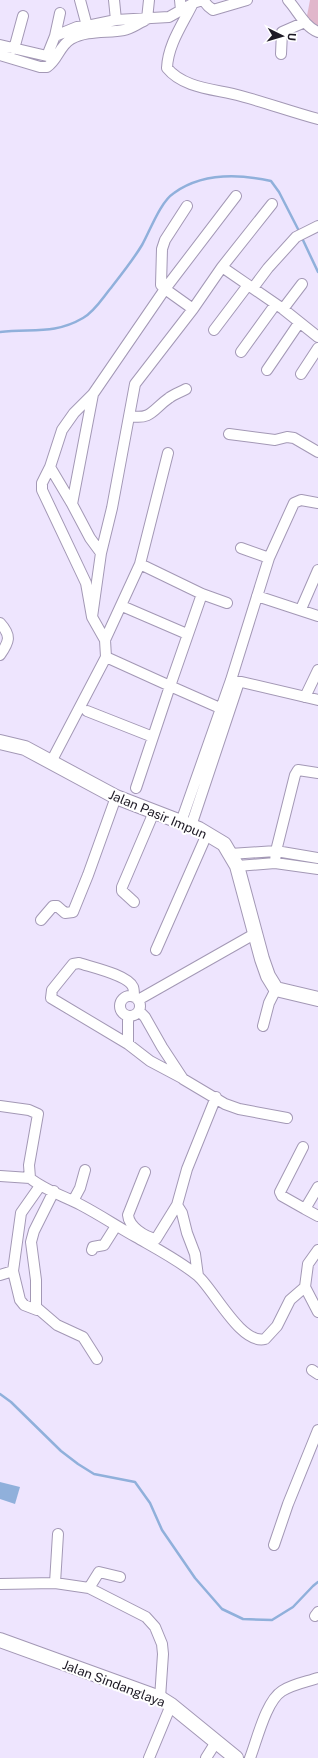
<svg xmlns="http://www.w3.org/2000/svg" width="318" height="1758" viewBox="0 0 318 1758" font-family="'Public Sans',sans-serif">
  <rect width="100%" height="100%" fill="#eee5fe"/>
  <!-- green -->
  <path fill="#e1b7cb" d="M310,0H318V30L306,21Z"/>
  <!-- water -->
  <path fill="#90b0db" d="M0,1482L20,1487L15,1504L0,1499Z"/>
  <g fill="none" stroke-linecap="round" stroke-linejoin="round">
    <!-- stream -->
    <path stroke="#90b0db" stroke-width="2.5" d="M302,238L318,272
      M0,332C31,328 54,335 83,318C94,312 102,299 110,289C121,275 133,260 142,245C150,231 160,202 174,193C202,173 239,174 271,181L279,192L300,233
      M0,1394L11,1402L61,1451L78,1464L94,1474L135,1482L150,1503L162,1530L195,1578L222,1609L243,1619L272,1620L293,1607L313,1586L318,1582"/>
    <!-- street casing -->
    <g stroke="#a398b5" stroke-width="12">
      <path id="street" d="M80,0L87,26
        M114,0L116,20
        M180,0L181,10
        M203,0L193,3C183,24 168,44 167,68C184,89 217,89 241,96C267,103 292,112 318,119
        M203,0L208,6L213,10L247,0
        M288,0C298,11 304,26 318,32
        M147,19L149,0
        M55,36L60,13
        M0,45L47,56L55,36L77,27L87,26L116,20L169,17L192,4
        M14,49L23,16
        M281,54L282,32L305,22
        M0,55L40,67H47C58,60 59,46 71,39C87,30 107,33 124,30C131,29 137,24 144,21
        M222,267L272,204
        M253,288L268,268L296,237L318,226
        M193,309L165,289L236,196
        M283,309L302,284
        M214,330L248,285
        M241,352L275,305
        M267,370L299,323
        M301,374L318,348
        M93,394L74,413L62,430L50,467L42,483V490L86,583L92,617L105,640L106,657
        M130,416C152,420 153,409 169,398C174,394 181,392 186,389
        M229,434L275,440L287,437L294,438L318,452
        M50,467L72,504
        M241,548L269,558
        M101,553L90,538L72,504L93,394L165,289L161,285L162,249L165,240L187,206
        M140,564L202,594L227,603
        M257,596L318,616
        M122,606L187,634
        M301,609L318,570
        M92,617L101,553L112,508L135,384L193,309L222,267L283,309L318,337
        M0,623C12,636 9,642 0,655
        M105,640L140,564L168,453
        M106,657L170,686L202,594
        M233,680L318,700
        M305,697L318,670
        M87,711L153,737
        M51,762L106,657
        M136,788L170,686L229,712
        M181,822L231,680L269,558L294,503L301,500L318,503
        M191,826L239,682
        M230,854L276,851L318,858
        M275,863L276,851L295,775L298,770L318,773
        M237,866L275,863L318,869
        M134,902L122,891V887L154,812
        M41,920L53,906H57L65,913L73,912L88,875L116,797
        M156,950L207,834
        M120 1006a10 10 0 1 1 20 0a10 10 0 1 1-20 0Z
        M138,1000L256,933
        M139,1011L145,1017L162,1047L183,1079L225,1104L239,1109L287,1118
        M128,1016V1044L150,1061L182,1078
        M263,1026L269,1003L276,989
        M128,1044L51,998L52,990L73,964L79,963C91,967 128,975 133,987C134,990 134,994 134,997
        M0,1106L29,1110L38,1114L29,1165L30,1178C44,1190 64,1196 81,1205C100,1215 118,1227 136,1237C157,1249 180,1261 198,1276C214,1290 241,1345 265,1339L277,1326L290,1300L305,1287
        M303,1147L280,1192L282,1196L305,1209
        M145,1172L128,1215C129,1227 145,1237 156,1239L177,1205L187,1169L216,1097
        M0,1176L30,1178
        M318,1187L305,1209L318,1216
        M54,1191L34,1231L31,1242L36,1280V1307L57,1325L83,1337L97,1359
        M73,1201L80,1188L85,1170
        M177,1205L182,1213L187,1233L195,1254L198,1276
        M92,1250L93,1247L104,1245L116,1226
        M318,1250L308,1264L305,1287L318,1312
        M0,1275L13,1271
        M37,1310L24,1305L20,1300L13,1271L21,1213L40,1186
        M312,1370L318,1374
        M274,1545L288,1504L318,1430
        M55,1583L58,1534
        M0,1584L55,1583L89,1588L146,1617L155,1627L162,1644L163,1654L160,1698
        M89,1588L99,1572L120,1577
        M315,1616L318,1612
        M149,1758L171,1705
        M206,1758L216,1742
        M250,1758C257,1740 266,1701 282,1691C293,1684 306,1682 318,1678"/>
    </g>
    <!-- secondary casing -->
    <g stroke="#a398b5" stroke-width="16">
      <path id="secondary" d="M0,742L25,748L116,797L199,829L224,844L237,866L262,959L268,976L276,989L318,999
        M0,1640L160,1698L171,1705L236,1758"/>
    </g>
    <!-- street -->
    <use href="#street" stroke="#fff" stroke-width="10"/>
    <!-- secondary -->
    <use href="#secondary" stroke="#fff" stroke-width="14"/>
  </g>
  <g text-anchor="middle" stroke-width="4" stroke-linejoin="round" paint-order="stroke">
    <!-- street labels -->
    <g font-size="13" fill="#1e1a25" stroke="#fff">
      <text transform="translate(158 814) rotate(23)" y="5">Jalan Pasir Impun</text>
      <text transform="translate(114 1683) rotate(21)" y="5">Jalan Sindanglaya</text>
    </g>
  </g>
  <!-- north arrow -->
  <g transform="translate(282 36) rotate(95)" stroke="#ffffff" stroke-width="3" paint-order="stroke">
  <path d="M0-3L7 15L0 10L-7 15Z" fill="#1e1a25"/>
  <text y="-6" font-size="11" font-weight="bold" text-anchor="middle" fill="#1e1a25">U</text>
  </g>
</svg>
